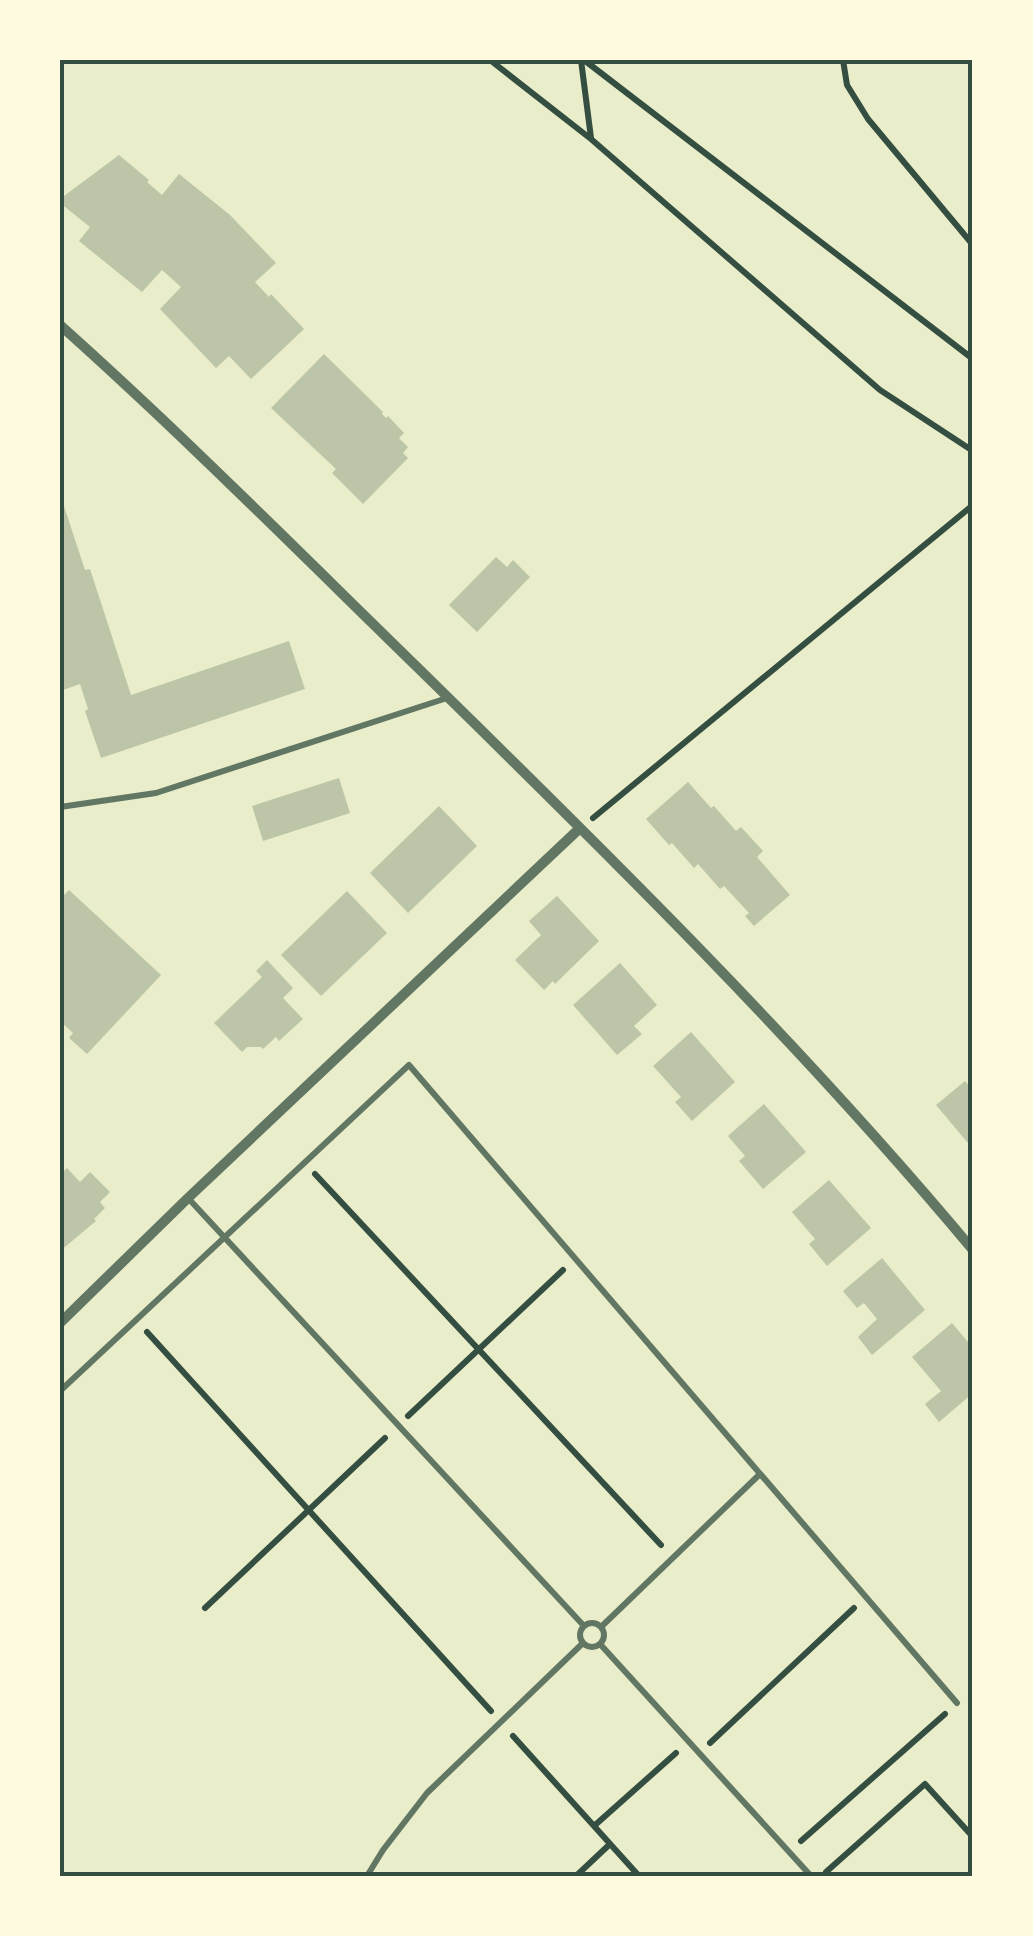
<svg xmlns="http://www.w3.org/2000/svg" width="1033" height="1936" viewBox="0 0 1033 1936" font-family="'Alegreya Sans',sans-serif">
  <rect width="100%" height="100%" fill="#e9edc9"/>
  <!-- building -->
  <path fill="#bcc5a7" d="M119,155L149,180L147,182L162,195L179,174L230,215L276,263L255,282L269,297L271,294L304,329L251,379L229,356L216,368L160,309L181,287L162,270L142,292L79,241L90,227L60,203V199Z
    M324,354L383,412L382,414L386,418L388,416L404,433L399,438L408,447L403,453L408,458L363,504L332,473L336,469L271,408Z
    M61,497L85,570L90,569L131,695L289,641L305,689L101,758L85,711L88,709L80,684L60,691Z
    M496,557L507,567L513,560L530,577L477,632L449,605Z
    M339,778L350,813L263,841L252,806Z
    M688,782L711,808L714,806L736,831L741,827L763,851L757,857L790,895L754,926L745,916L749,913L724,886L720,889L698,864L694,868L672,843L669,845L646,819Z
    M439,806L477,846L408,913L370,873Z
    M69,890L161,975L87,1054L69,1038L73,1033L60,1021V899Z
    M347,891L387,933L321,996L281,955Z
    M557,896L599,941L555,984L553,981L544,990L515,960L541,935L529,921Z
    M267,960L293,988L283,998L303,1019L279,1041L276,1037L263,1049L261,1047H247L242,1052L214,1023L262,977L256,971Z
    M620,963L657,1005L634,1026L642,1034L617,1055L573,1005Z
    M691,1032L735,1082L692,1121L675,1102L681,1097L653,1066Z
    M965,1081L970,1087L973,1084V1149L936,1105Z
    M764,1104L806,1152L763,1189L739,1161L745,1156L728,1136Z
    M67,1168L80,1182L90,1172L110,1192L100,1202L105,1208L94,1219L96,1221L60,1251V1175Z
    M829,1180L871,1228L827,1266L809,1244L815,1239L792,1212Z
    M882,1258L925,1310L872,1355L858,1337L877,1319L864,1303L857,1308L843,1291Z
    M952,1323L973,1348V1393L939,1422L925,1404L941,1391L912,1357Z"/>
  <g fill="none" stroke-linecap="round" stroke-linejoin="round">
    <!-- path -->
    <path stroke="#344e41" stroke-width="6" d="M490,60L591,139L880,390L973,451
      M581,60L591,138
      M584,60L973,359
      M843,60L847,85L868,119L973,245
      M593,818L973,505
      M315,1174L661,1545
      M147,1332L491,1711
      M408,1416L563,1270
      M205,1608L385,1438
      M513,1736L639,1876
      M710,1743L854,1608
      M594,1826L676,1753
      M801,1841L945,1714
      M826,1872L925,1784L973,1837
      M576,1876L610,1844"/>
    <!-- service -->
    <path stroke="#617663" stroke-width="6" d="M60,807L156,793L447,698
      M188,1198L584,1626
      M60,1391L409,1065L957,1703
      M580 1635a12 12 0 1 1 24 0a12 12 0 1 1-24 0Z
      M601,1627L760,1474
      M600,1644L811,1876
      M367,1876L383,1850L427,1793L583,1643"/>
    <!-- minor -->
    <path stroke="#617663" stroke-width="10" d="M60,325C182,434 298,551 415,665C607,853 801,1044 973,1250
      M60,1323L188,1198L580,828"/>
  </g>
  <!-- border -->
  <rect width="1033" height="1936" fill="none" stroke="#fefae0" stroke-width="125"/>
  <rect x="62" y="62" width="908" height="1812" fill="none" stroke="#344e41" stroke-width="4"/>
</svg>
